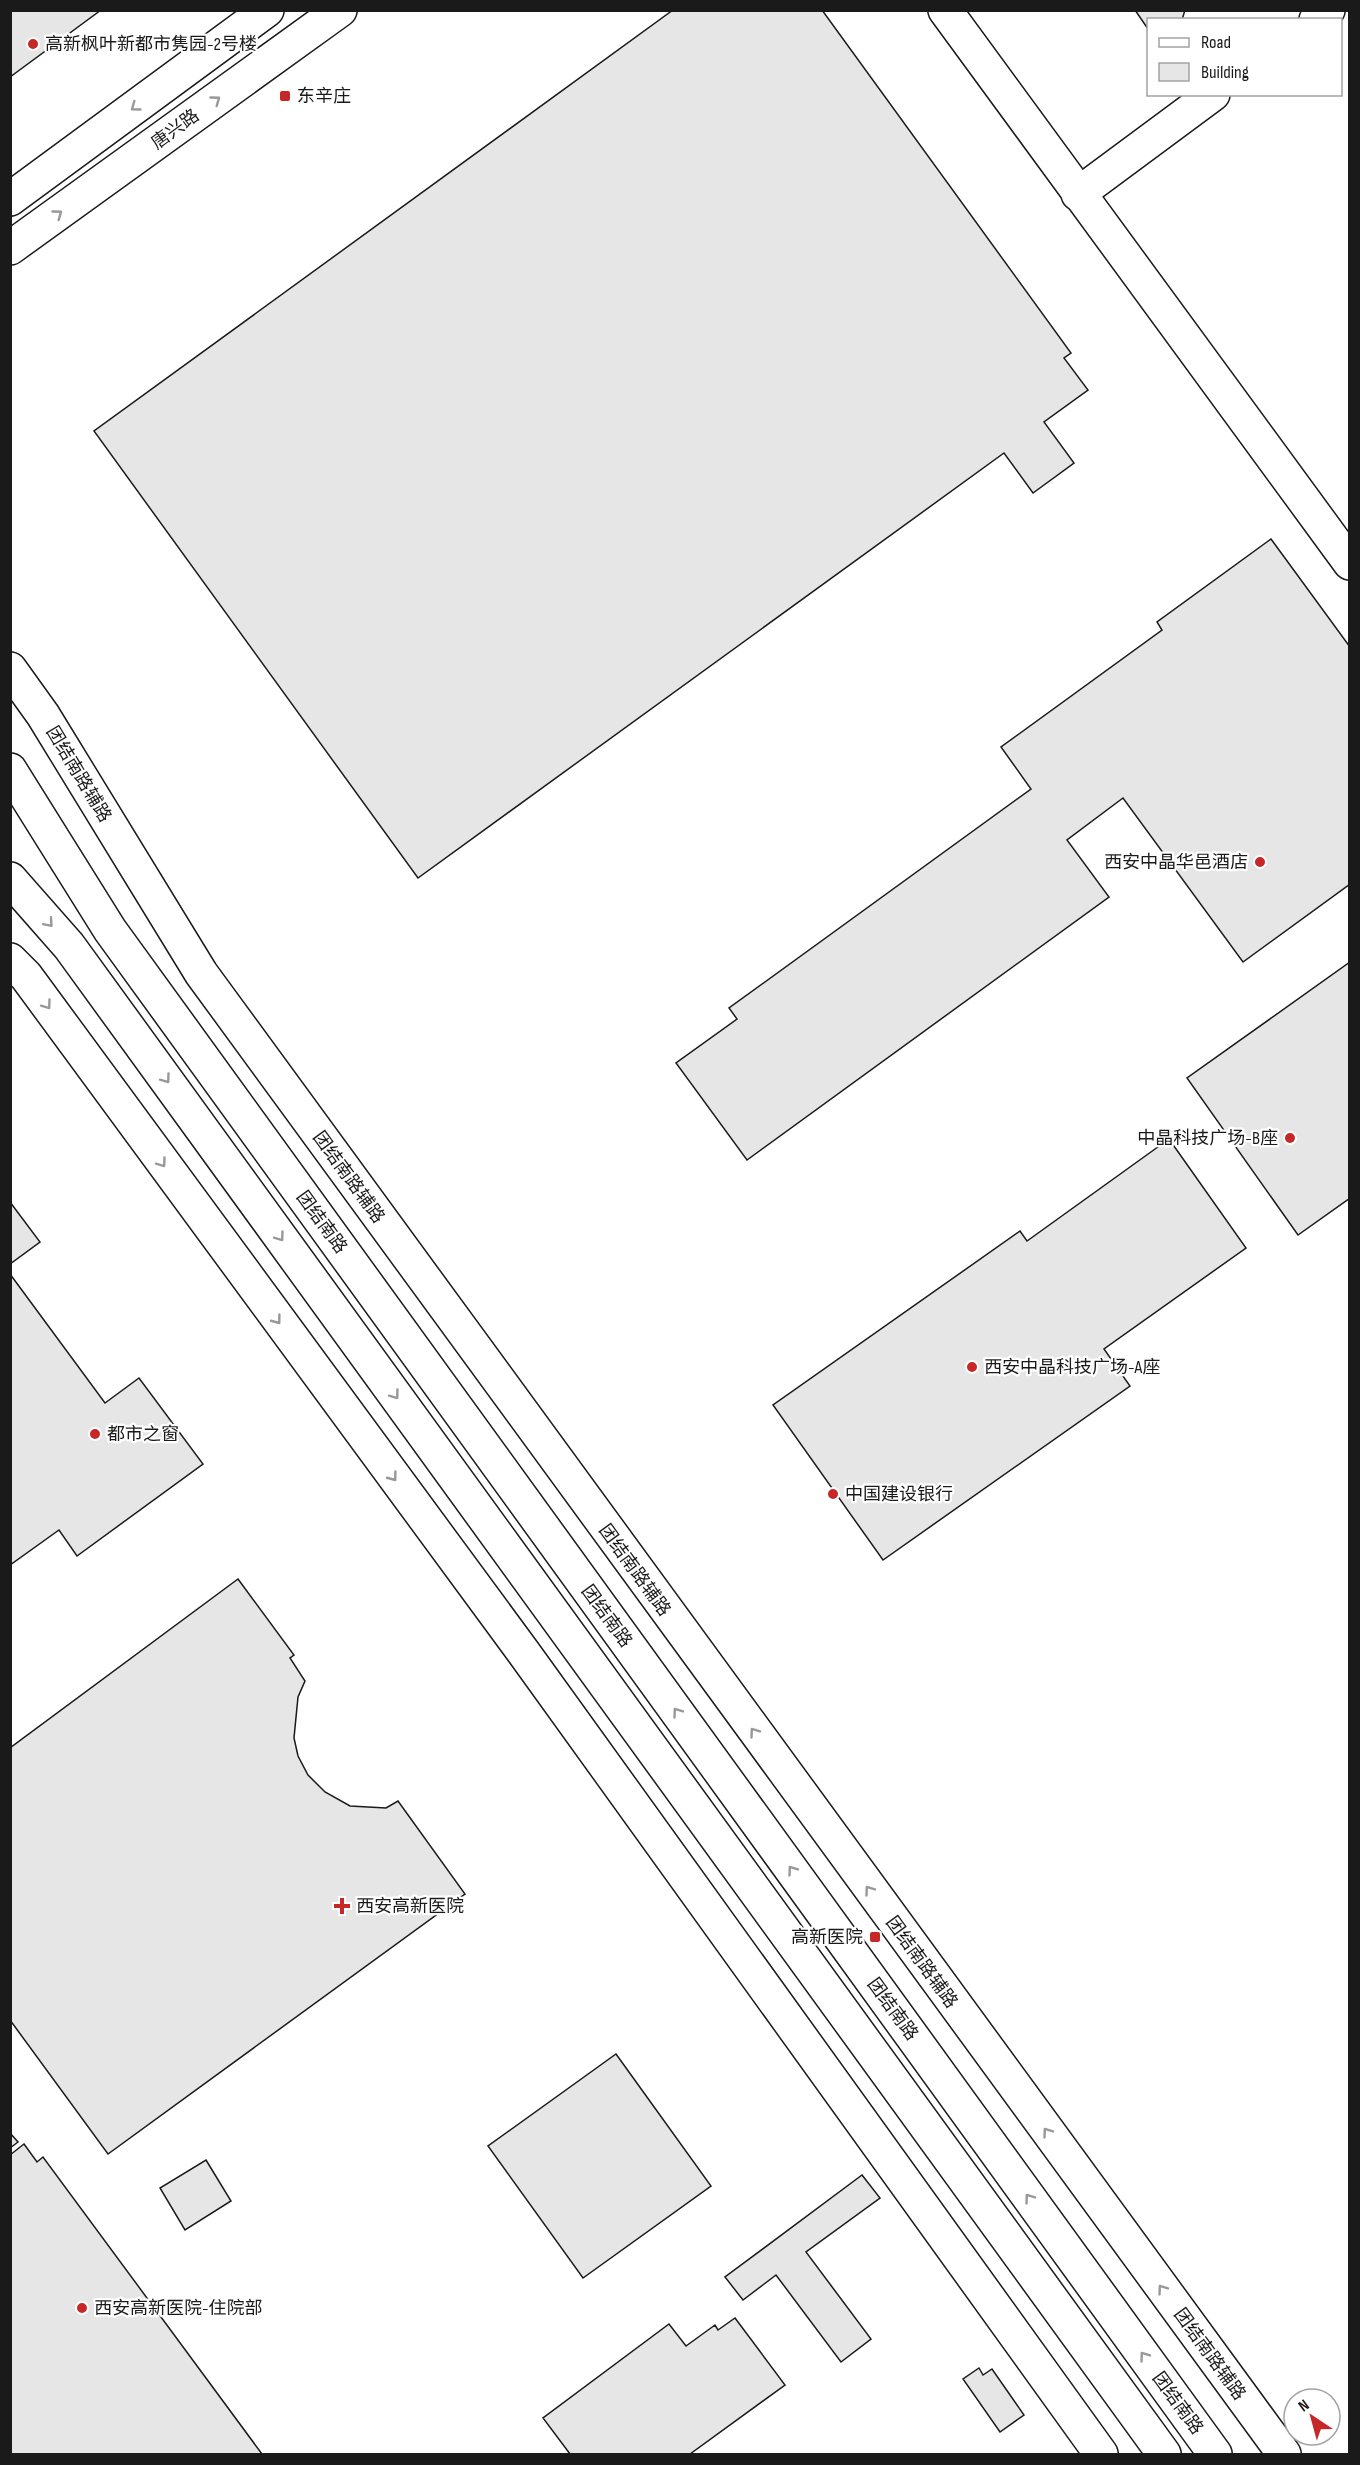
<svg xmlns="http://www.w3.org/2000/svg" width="1360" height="2465" viewBox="0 0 1360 2465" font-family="'Sofia Sans Condensed','Noto Sans SC',sans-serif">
  <rect width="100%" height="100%" fill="#fff"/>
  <!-- building -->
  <path fill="#e6e6e6" stroke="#1a1a1a" stroke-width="1.5" d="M10,10H101L10,77Z
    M673,10H822L1071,353L1064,358L1088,390L1044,422L1074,463L1033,493L1004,453L418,878L94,431Z
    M1135,10H1185L1182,20H1148V29Z
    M1271,539L1350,647V884L1243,962L1123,798L1067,840L1109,897L747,1160L676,1063L737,1019L729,1008L1031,789L1001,747L1162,630L1157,622Z
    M1350,962V1198L1298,1235L1187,1078Z
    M1169,1139L1246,1248L1104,1349L1130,1386L883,1560L773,1405L1020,1231L1027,1241Z
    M10,1202L40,1242L10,1264Z
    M10,1274L105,1403L139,1378L203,1464L77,1556L59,1530L10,1565Z
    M238,1579L294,1655L290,1658L305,1681L298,1697L294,1738L298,1756L308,1775L325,1792L350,1806L386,1808L398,1801L465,1894L108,2154L10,2020V1748Z
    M616,2054L711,2186L583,2278L488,2146Z
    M10,2133L18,2142L10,2148Z
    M24,2144L37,2162L43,2157L262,2454H10V2155Z
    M206,2160L231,2201L185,2230L160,2188Z
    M862,2175L880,2198L806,2252L871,2339L841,2362L776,2275L743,2300L725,2277Z
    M735,2318L785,2385L690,2454H570L543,2418L669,2324L686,2346L715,2325L718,2330Z
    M979,2368L983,2375L992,2369L1024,2415L1000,2432L963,2379Z"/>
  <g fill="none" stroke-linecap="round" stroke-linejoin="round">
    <!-- minor casing -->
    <g stroke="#1a1a1a" stroke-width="36">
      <path id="minor" d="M945,10L1350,563
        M1316,20L1328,10
        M1078,194L1213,94
        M10,199L267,10
        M10,248L340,10
        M10,669L43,715L201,973L1284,2454
        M10,960L26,976L524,1653L1101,2454"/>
    </g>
    <!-- major casing -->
    <g stroke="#1a1a1a" stroke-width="36">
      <path id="major" d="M10,770L110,930L1215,2454
        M10,879L69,946L1164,2454"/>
    </g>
    <!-- minor -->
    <use href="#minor" stroke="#fff" stroke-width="33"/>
    <!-- major -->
    <use href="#major" stroke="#fff" stroke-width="33"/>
  </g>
  <!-- one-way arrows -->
  <defs><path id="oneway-chevron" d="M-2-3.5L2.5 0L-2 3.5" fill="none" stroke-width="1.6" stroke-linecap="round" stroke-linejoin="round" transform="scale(1.5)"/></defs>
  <g stroke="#989898">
    <use href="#oneway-chevron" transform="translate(216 100) rotate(-36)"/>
    <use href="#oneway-chevron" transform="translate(135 107) rotate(144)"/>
    <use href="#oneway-chevron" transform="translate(58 214) rotate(-36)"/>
    <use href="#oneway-chevron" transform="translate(49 923) rotate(49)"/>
    <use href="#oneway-chevron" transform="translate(47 1005) rotate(54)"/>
    <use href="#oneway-chevron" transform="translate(166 1079) rotate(54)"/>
    <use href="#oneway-chevron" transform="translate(162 1163) rotate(54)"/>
    <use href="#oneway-chevron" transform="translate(280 1237) rotate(54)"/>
    <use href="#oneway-chevron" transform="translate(277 1320) rotate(53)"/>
    <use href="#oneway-chevron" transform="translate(395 1395) rotate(54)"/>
    <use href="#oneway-chevron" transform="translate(393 1477) rotate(53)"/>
    <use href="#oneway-chevron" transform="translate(677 1712) rotate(-126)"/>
    <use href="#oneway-chevron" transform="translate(754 1732) rotate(-126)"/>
    <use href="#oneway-chevron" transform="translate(792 1870) rotate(-126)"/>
    <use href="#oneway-chevron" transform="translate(869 1890) rotate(-126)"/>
    <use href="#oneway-chevron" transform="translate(1047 2132) rotate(-126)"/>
    <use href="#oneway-chevron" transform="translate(1029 2198) rotate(-126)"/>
    <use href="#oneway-chevron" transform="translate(1162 2289) rotate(-126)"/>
    <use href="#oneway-chevron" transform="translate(1144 2356) rotate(-126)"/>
  </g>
  <!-- markers -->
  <g fill="#c62828" stroke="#fff" stroke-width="2">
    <circle cx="33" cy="44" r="6"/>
    <rect x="279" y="90" width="12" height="12" rx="3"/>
    <circle cx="1260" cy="862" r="6"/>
    <circle cx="1290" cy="1138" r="6"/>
    <circle cx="972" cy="1367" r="6"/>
    <circle cx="95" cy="1434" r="6"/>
    <circle cx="833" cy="1494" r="6"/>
    <path d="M339 1897h6v6h6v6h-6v6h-6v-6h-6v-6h6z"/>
    <rect x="869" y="1931" width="12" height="12" rx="3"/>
    <circle cx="82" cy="2308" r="6"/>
  </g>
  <g text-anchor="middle" stroke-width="4.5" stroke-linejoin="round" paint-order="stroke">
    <!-- poi labels -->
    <g font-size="18" fill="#1a1a1a" stroke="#fff" text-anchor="start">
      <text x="45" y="50">高新枫叶新都市隽园-2号楼</text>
      <text x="297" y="102">东辛庄</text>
      <text x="1248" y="868" text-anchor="end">西安中晶华邑酒店</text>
      <text x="1278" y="1144" text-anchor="end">中晶科技广场-B座</text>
      <text x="984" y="1373">西安中晶科技广场-A座</text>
      <text x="107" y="1440">都市之窗</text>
      <text x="845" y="1500">中国建设银行</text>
      <text x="356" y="1912">西安高新医院</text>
      <text x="863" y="1943" text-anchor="end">高新医院</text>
      <text x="94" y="2314">西安高新医院-住院部</text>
    </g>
    <!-- street labels -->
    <g font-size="18" fill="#1a1a1a" stroke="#fff">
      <text transform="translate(175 129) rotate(-36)" y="6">唐兴路</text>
      <text transform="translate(79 774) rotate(59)" y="6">团结南路辅路</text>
      <text transform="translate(349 1177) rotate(54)" y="6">团结南路辅路</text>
      <text transform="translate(322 1222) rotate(54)" y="6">团结南路</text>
      <text transform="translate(635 1570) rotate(54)" y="6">团结南路辅路</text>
      <text transform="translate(607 1616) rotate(54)" y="6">团结南路</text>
      <text transform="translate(922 1962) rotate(54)" y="6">团结南路辅路</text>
      <text transform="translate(893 2009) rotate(54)" y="6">团结南路</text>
      <text transform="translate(1210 2354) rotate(54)" y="6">团结南路辅路</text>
      <text transform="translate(1178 2403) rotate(54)" y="6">团结南路</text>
    </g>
  </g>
  <!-- border -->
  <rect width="1360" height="2465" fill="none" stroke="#1a1a1a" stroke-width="24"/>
  <!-- legend -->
  <rect x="1147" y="18" width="195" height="78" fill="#ffffff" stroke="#a3a3a3" stroke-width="1.5"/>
  <rect x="1159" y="38" width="30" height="9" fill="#ffffff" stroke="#a3a3a3" stroke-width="1.5"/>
  <text x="1201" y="48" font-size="18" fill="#1a1a1a">Road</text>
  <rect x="1159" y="63" width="30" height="18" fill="#e6e6e6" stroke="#a3a3a3" stroke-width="1.5"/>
  <text x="1201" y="78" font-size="18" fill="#1a1a1a">Building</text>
  <!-- north arrow -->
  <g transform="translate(1312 2417) rotate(324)"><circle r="28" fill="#ffffff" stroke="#a3a3a3" stroke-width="1.5"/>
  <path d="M0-4.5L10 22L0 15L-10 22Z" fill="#c62828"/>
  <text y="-9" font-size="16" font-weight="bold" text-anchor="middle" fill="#1a1a1a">N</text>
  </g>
</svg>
